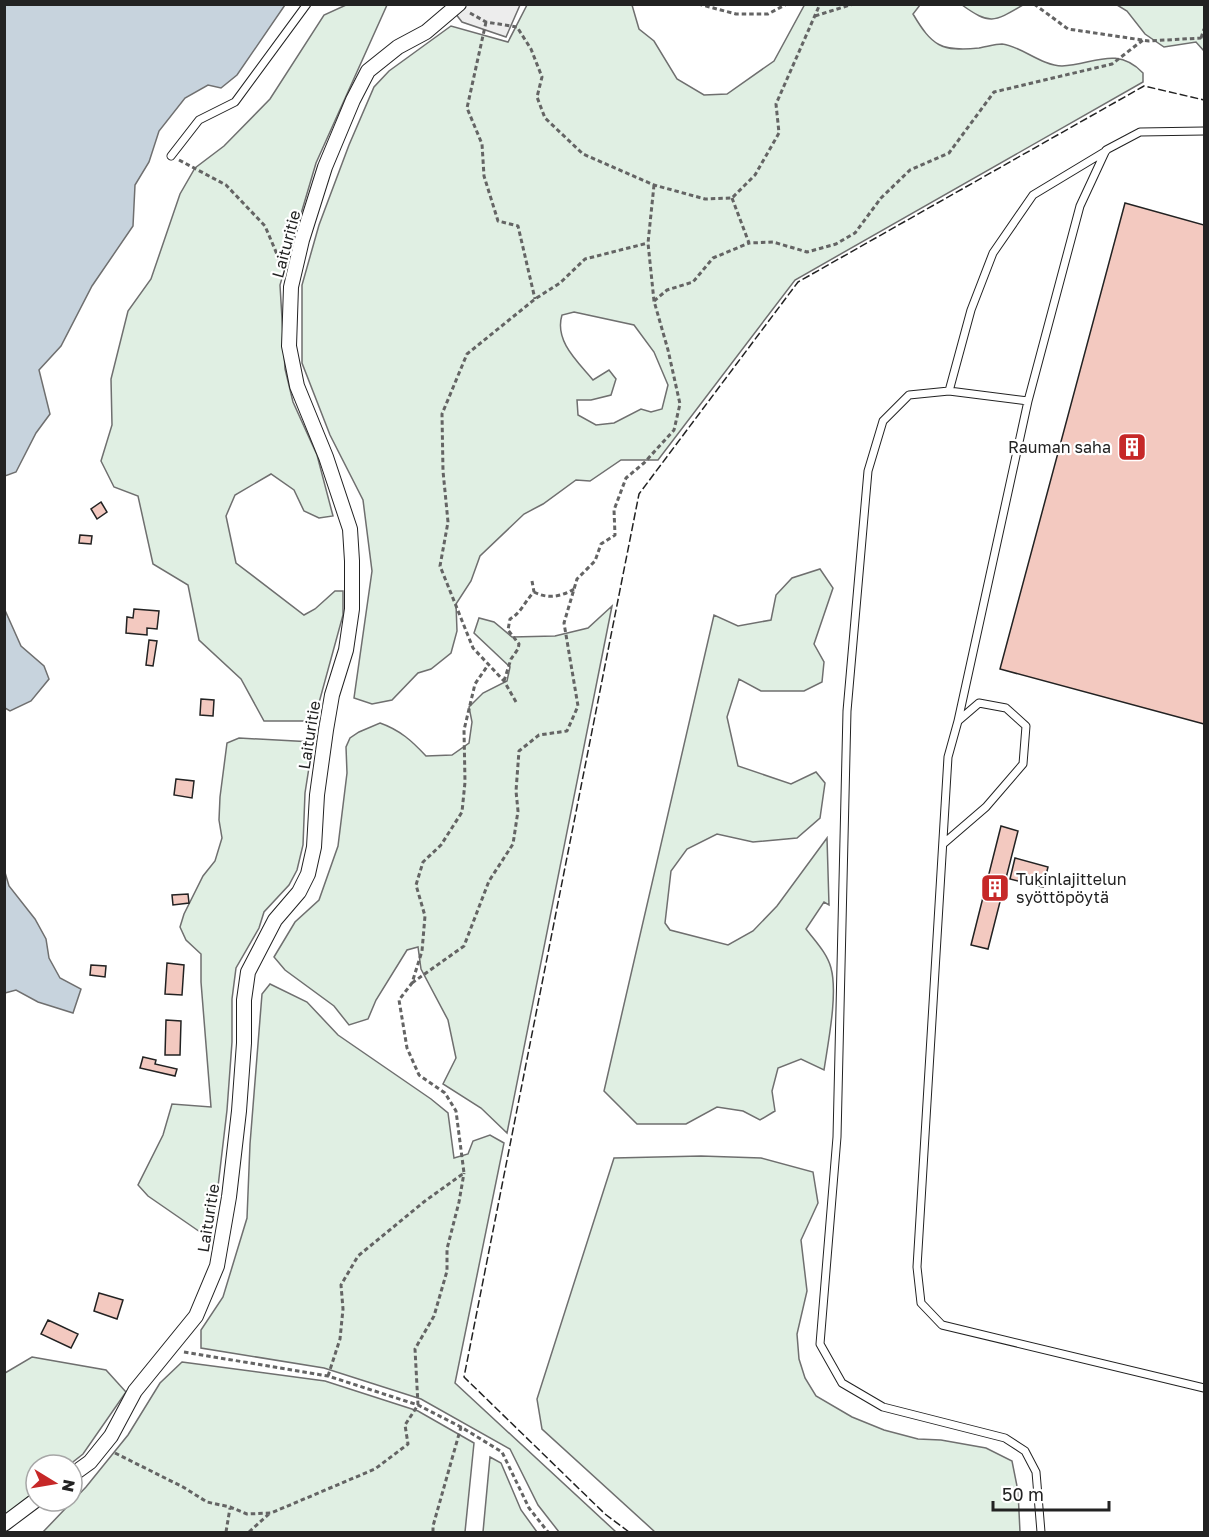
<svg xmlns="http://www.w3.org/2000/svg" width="1209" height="1537" viewBox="0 0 1209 1537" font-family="'Golos Text',sans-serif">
  <rect width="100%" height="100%" fill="#fff"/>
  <!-- green -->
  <path fill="#e0efe3" stroke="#6f6f6f" stroke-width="1.5" fill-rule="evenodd" d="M346,5H387L316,163L280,285L285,369L293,402L317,455L333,516L319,518L304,511L294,490L271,474L235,495L226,516L236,563L304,615L315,609L335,591H343V615L314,721H264L241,679L199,640L188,585L153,564L138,496L114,487L101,461L112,425L111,379L128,311L151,279L180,194L195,168L224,146L270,99L324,15Z
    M527,5H632L639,29L654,41L677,79L704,95L727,94L774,61L805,4L920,5L913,14C932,46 941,52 979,48C986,47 995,44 1002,44C1019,45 1042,66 1062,66C1093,65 1116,45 1143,73V82L795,280L658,460H621L590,481L576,480L543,504L524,514L480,556L471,581L456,604L457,631L451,653L431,669L418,673L392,700L372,704L354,698L372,571L363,500L330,435L302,363V285L319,225L349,145L374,87L389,71L451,26L508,42ZM574,312L634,325L654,352L668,385L662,409L651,412L641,409L614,423L596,425L578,415L577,400H591L611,395L616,379L609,370L593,380C578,362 554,341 562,315Z
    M962,5H1023C994,22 990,25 962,5Z
    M1117,5H1204V51L1196,42L1164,47L1145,34L1127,11Z
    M820,569L833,588L814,644L824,662L822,682L804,691H761L739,679L727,717L738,766L791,784L816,772L825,783L820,818L797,838L753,842L717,834L687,849L671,871L665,923L670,930L728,945L753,931L777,906L827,838L829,905L824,902L806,929C815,941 827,953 831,968C838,994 828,1043 824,1070L801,1059L778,1068L772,1091L775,1111L760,1120L743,1111L717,1107L686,1124H637L604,1091L714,615L738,626L771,620L776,595L792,578Z
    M612,606L507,1133L481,1108L443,1084L456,1058L448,1020L421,969L418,947L407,950L376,1000L368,1019L349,1025L334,1006L285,970L274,957L295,922L319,900L338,846L347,773L346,747L350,738L359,732L380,723C400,730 412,741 426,756L452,755L469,743L472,722L469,707L483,693L507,681L510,667L474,633L479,618L494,622L512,637L555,636L588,628Z
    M239,738L313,742L305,793L303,845L297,870L289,885L264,912L259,928L236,968L232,999V1042L227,1110L217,1195L210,1231L203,1234L148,1196L138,1185L163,1135L172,1104L211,1107L201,982V954L186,940L180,927L184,914L203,876L215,861L222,838L219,820L220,797L227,743Z
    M270,984L307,1002L338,1035L431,1099L448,1113L454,1158L468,1154L473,1141L490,1135L504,1143L455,1383L616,1532H559L538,1505L510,1449L421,1399L324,1368L201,1348V1330L223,1297L247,1218L250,1144L262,994Z
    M701,1156L761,1158L813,1172L818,1203L801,1240L807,1291L797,1334L799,1359L805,1378L816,1396L852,1417L884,1430L918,1439L941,1440L986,1448L1012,1461L1018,1491L1020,1532H655L542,1429L537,1399L614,1158Z
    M32,1357L106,1370L126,1392L83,1454L69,1465H36V1491L5,1516V1373Z
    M182,1362L325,1381L418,1411L474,1443L465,1532H43L86,1487L128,1435L160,1383Z
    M490,1457L501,1463L521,1510L537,1532H483Z"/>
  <!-- parking -->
  <path fill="#ededed" stroke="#6f6f6f" stroke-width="1.5" d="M448,4L520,5L506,37L462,22Z"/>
  <!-- water -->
  <path fill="#c7d3dd" stroke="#6f6f6f" stroke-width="1.5" d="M5,4L285,5L237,75L221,88L208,85L185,98L159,131L149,162L135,185L133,226L92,286L61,346L39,370L50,414L36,433L16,472L5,476Z
    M4,608L21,646L44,666L49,679L31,701L10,711L5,708Z
    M4,869L9,886L35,919L46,939L49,958L60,978L81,989L73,1013L38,1002L16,990L5,993Z"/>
  <!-- building -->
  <path fill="#f3c9c0" stroke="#222" stroke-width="1.5" d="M1125,203L1204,225V724L1000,669Z
    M101,502L107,512L97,519L91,509Z
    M80,535L92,536L91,544L79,543Z
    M134,609L159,611L157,629L147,628V635L126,633L127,617L133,618Z
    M149,640L157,641L153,666L146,665Z
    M201,699L214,700L213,716L200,715Z
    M176,779L194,781L192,798L174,795Z
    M1001,826L1018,831L988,949L971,945Z
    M1015,858L1048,867L1043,887L1010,879Z
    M188,894L189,903L173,905L172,895Z
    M167,963L184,965L182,995L165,994Z
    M91,965L106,966L105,977L90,975Z
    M166,1020L181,1021L180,1055H165Z
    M143,1057L156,1060L155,1064L177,1069L175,1076L140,1068Z
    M99,1293L123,1300L117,1319L94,1311Z
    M48,1320L78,1334L71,1348L41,1334Z"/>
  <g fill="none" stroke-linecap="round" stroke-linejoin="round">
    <!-- service casing -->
    <g stroke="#222" stroke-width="9">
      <path id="service" d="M171,156L199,120L235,102L307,4
        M949,391L971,310L993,253L1033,195L1106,151
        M1028,401L949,391L909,395L883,421L868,471L847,711L837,1137L820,1344L842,1383L883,1407L1005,1438L1025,1451L1036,1472L1041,1532
        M958,721L1028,401L1080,206L1106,150L1140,132L1204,131
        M943,844L986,807L1023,764L1026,726L1006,708L979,703L958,721L948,757L917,1267L921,1303L942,1325L1204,1388"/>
    </g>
    <!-- minor casing -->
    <g stroke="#222" stroke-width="16">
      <path id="minor" d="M72,1475L90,1462L111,1436L135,1391L196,1316L217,1266L229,1197L239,1111L244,1043V1000L248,972L275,920L299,892L308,874L314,847L317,795L326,730L332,695L346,650L352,609V561L350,529L326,457L297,386L289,346L291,287L302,240L325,167L353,100L368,71L398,47L426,32L459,4
        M4,1524L36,1500"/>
    </g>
    <!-- path -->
    <path stroke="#646464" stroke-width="3" stroke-dasharray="4.5 3" stroke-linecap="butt" d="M698,4L736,14H768L787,4
      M1034,4L1068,29L1149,41L1201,38L1204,40
      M470,13L486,22L517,27L531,49L542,77L537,97L545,118L583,154L654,185L705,199L732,198L755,175L779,133L776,104L820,4
      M815,16L853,4
      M486,22L467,108L482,144L484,176L498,221L518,226L535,299
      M1201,38L1204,29
      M179,160L226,185L265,226L282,266
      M732,198L749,243L773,242L807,252L836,244L855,233L881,198L910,170L949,153L994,92L1112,64L1143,40
      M654,301L667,290L693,282L713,258L749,243
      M534,592C547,599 561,597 574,589
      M504,681L511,659L518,649L519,644L508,630L510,619C521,613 525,601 534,592L532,581
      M516,702L504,681L473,648L440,566L448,522L443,471L442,414L467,354L535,299L560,283L585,259L648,243
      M412,983L464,946L489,881L513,844L518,811L516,791L519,751L539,735L567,731L578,706L564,623L577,579L595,561L601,544L615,535L614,510L626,478L644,463L674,430L680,404L668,350L654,301L648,243L654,185
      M184,1352L328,1376L418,1405L461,1427L502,1452L529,1508L548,1532
      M328,1376L340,1339L343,1309L341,1285L358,1256L425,1201L464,1173L456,1111L445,1093L419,1075L407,1048L399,1000L412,983L422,951L425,916L416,885L423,862L441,845L462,812L465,782L464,730L475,684L488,665
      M115,1453L183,1487L207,1502L230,1507L247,1514L271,1513L375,1469L408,1444L405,1425L418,1405L415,1349L434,1316L447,1271V1249L459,1202L464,1173
      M226,1532L230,1508
      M249,1532L269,1514
      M433,1532V1526L461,1427"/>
    <!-- service -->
    <use href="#service" stroke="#fff" stroke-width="7"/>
    <!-- minor -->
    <use href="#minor" stroke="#fff" stroke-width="14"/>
    <!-- fence -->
    <path stroke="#222" stroke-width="1.5" stroke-dasharray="8 3" stroke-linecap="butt" d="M629,1532L605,1514L464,1377L639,494L798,282L1144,86L1204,100"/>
  </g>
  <!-- icons -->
  <defs>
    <g id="building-square" transform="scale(1.5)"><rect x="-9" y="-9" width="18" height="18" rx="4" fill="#c62828" stroke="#fff"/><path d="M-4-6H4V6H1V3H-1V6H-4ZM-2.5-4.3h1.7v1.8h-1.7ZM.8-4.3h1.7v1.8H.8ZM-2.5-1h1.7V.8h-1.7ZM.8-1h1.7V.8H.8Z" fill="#fff"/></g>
  </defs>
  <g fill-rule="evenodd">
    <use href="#building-square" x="1132" y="447"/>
    <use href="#building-square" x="995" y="888"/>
  </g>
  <g text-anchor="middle" stroke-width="4.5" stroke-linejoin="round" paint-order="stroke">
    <!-- street labels -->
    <g font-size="16" fill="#222" stroke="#fff">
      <text transform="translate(286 244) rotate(-75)" y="6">Laituritie</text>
      <text transform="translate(309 735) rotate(-81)" y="6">Laituritie</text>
      <text transform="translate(208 1218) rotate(-81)" y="6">Laituritie</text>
    </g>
    <!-- poi labels -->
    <g font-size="16" fill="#222" stroke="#fff" text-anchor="end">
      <text x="1111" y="453">Rauman saha</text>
      <text x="1016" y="885" text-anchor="start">Tukinlajittelun<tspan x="1016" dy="18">syöttöpöytä</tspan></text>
    </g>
  </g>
  <!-- border -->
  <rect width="1209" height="1537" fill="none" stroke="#222222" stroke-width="12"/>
  <!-- north arrow -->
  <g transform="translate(54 1483) rotate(101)"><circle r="28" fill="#ffffff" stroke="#a7a7a7" stroke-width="1.5"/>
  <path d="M0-4.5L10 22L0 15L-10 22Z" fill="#c62828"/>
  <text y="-9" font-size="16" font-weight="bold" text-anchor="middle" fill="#222222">N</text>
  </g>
  <!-- scale -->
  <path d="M993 1501v9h116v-9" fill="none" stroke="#222222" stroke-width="3"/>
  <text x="1002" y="1501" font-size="18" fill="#222222" stroke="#ffffff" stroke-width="4.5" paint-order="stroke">50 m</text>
</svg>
